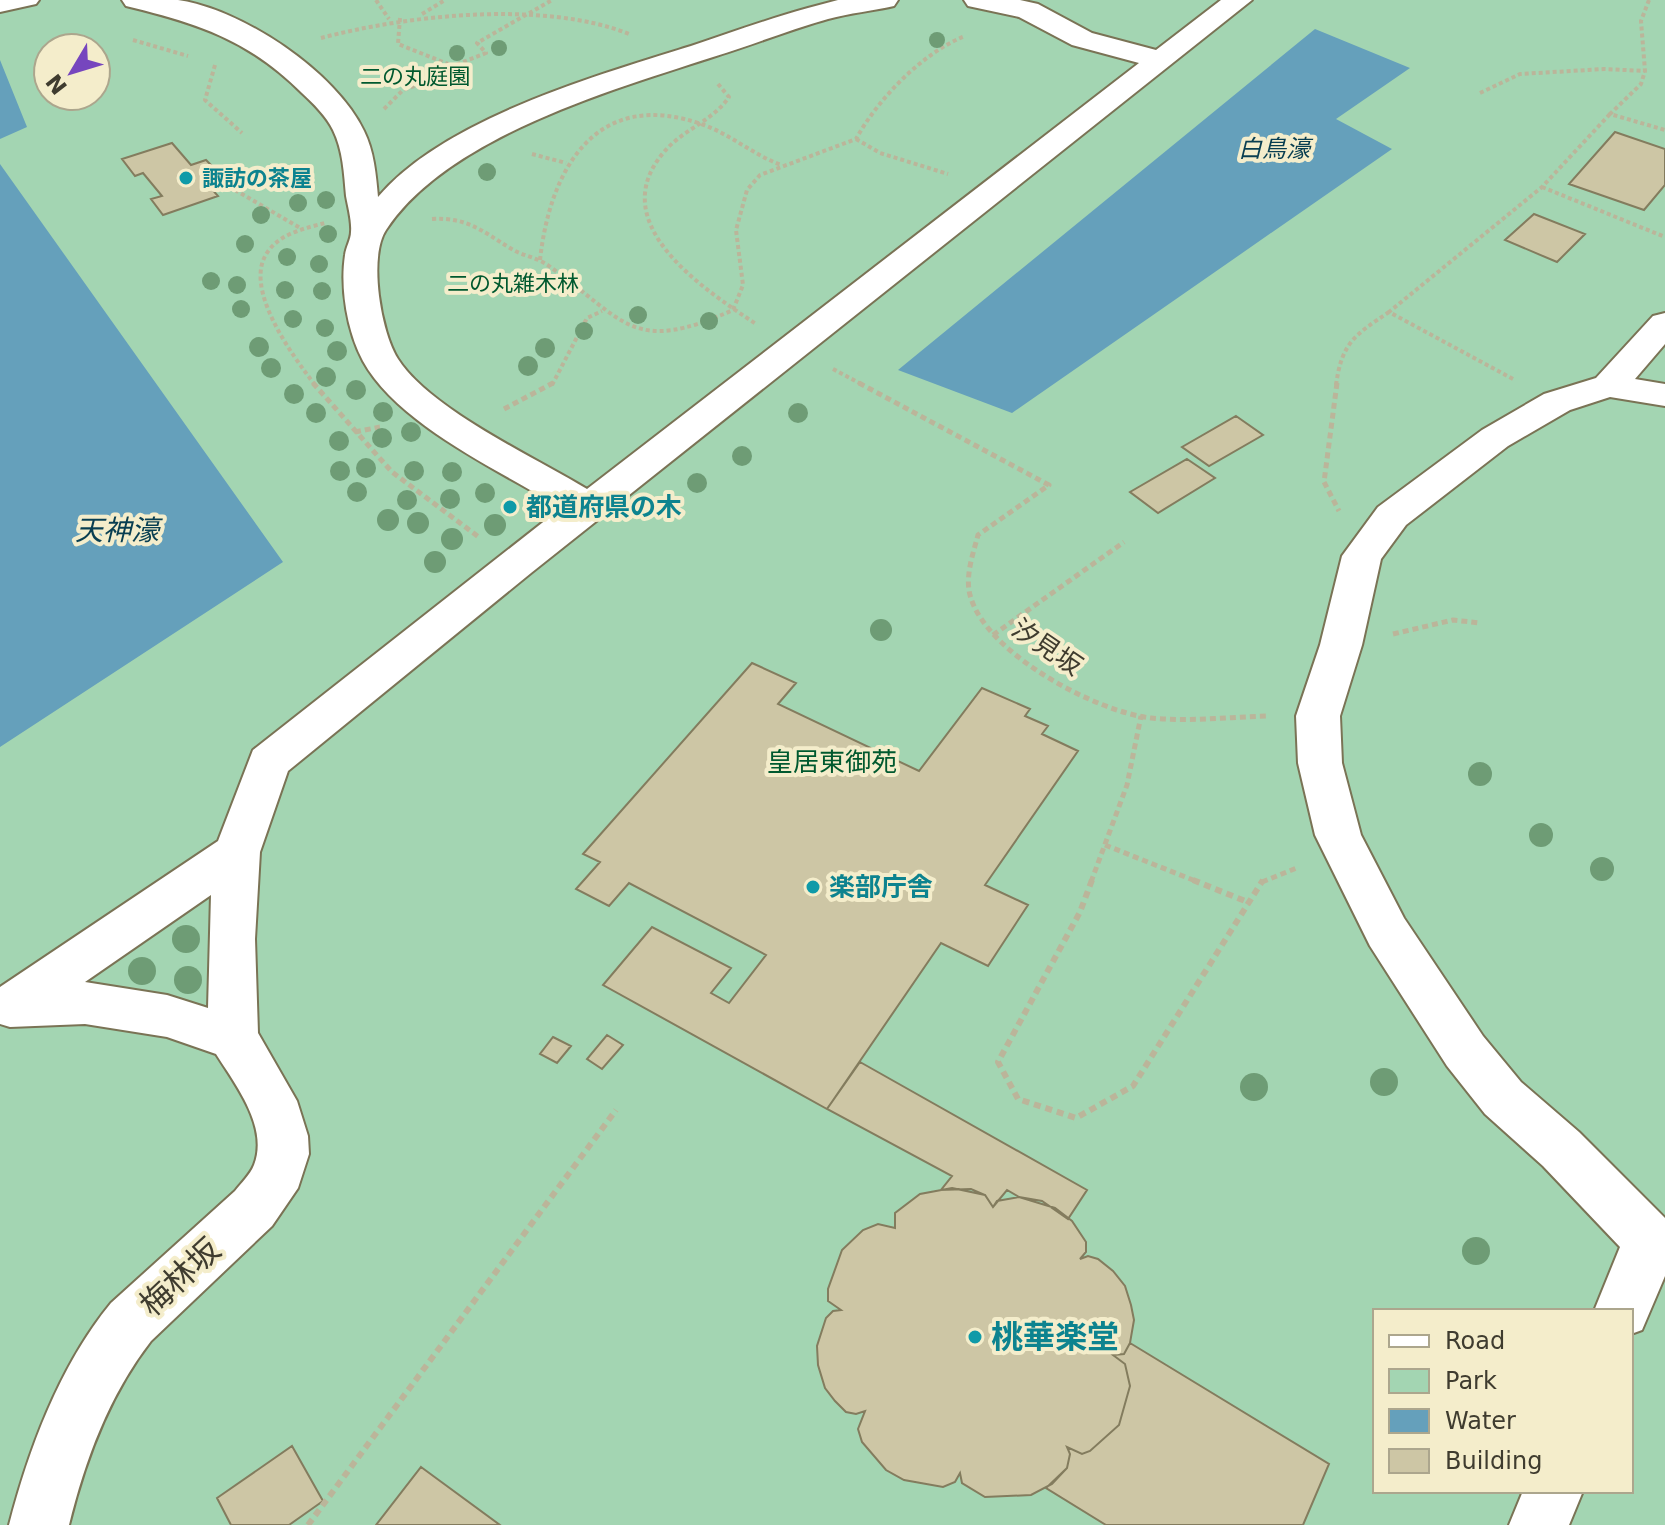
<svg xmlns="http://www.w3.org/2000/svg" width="1665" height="1525" viewBox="0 0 1665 1525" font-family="'DejaVu Sans','Noto Sans JP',sans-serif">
  <rect width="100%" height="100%" fill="#f4edcb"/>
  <!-- green -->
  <path fill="#a3d5b2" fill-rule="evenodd" d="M0,0H1665V1525H0ZM48,48H96V96H48ZM1375,1311H1631V1491H1375Z"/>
  <!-- water -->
  <path fill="#65a0bb" d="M1315,29L1410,68L1336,119L1392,149L1012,413L898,370Z
    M0,60L27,127L0,139Z
    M0,164L283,562L0,747Z"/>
  <!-- building -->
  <path fill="#cdc6a5" stroke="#837c5e" stroke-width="2" d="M1615,132L1665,149V185L1644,210L1569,184Z
    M172,143L191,165L206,160L226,180L209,186L218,196L163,215L151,199L162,196L143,173L135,176L122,159Z
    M1534,214L1585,234L1557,262L1505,240Z
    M1236,416L1263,435L1209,466L1182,447Z
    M1187,459L1215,478L1158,513L1130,492Z
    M752,663L796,683L778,704L919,771L982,688L1030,709L1025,716L1048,726L1042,734L1078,751L985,885L1028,905L988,966L941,943L827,1109L603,985L652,927L731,968L711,993L729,1003L766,955L629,883L609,906L576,889L600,862L583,854Z
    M607,1035L623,1045L602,1069L587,1059Z
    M553,1037L571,1046L557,1063L540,1054Z
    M860,1062L1087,1190L1068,1219L1042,1201L1019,1197L1007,1190L993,1207L985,1195L971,1189L941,1190L952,1176L827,1109Z
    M952,1188L985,1195L993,1207L997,1201L1019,1197L1055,1208L1072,1221L1086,1242V1252L1080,1259L1088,1256L1098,1259L1113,1271L1125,1286L1131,1305L1134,1320L1130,1343L1124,1354L1113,1355L1125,1364L1130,1386L1119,1425L1090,1451L1082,1454L1067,1447L1070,1454L1067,1468L1052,1484L1031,1495L985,1497L962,1483L960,1473L955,1482L943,1487L904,1480L886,1470L862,1442L858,1429L865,1411L856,1414L846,1412L835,1401L825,1388L818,1365L817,1346L826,1318L833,1311L841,1310L828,1301V1289L842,1250L863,1230L878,1224L895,1228V1213L920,1194Z
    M1130,1343L1329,1464L1303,1525H1106L1046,1488L1067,1468L1070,1454L1067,1447L1082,1454L1090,1451L1119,1425L1130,1386L1125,1364L1113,1355L1124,1354Z
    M292,1446L323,1501L289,1525H231L217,1498Z
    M421,1467L500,1525H376Z"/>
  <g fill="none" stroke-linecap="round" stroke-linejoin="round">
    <!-- lane casing -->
    <g stroke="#7a7355" stroke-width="4">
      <path id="lane" d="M0,0H39L36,4L0,12Z"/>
    </g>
    <!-- street casing -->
    <g stroke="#7a7355" stroke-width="4">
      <path id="street" d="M122,0C140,0 160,0 178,0C242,9 336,72 364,131C374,151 376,175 378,197C444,119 595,76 691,46C730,33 768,19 808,8L838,0H898L894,6C872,11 850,13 828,19C789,30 752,45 713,57C612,90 447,137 386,230C368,257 381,333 398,359C430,409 534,457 587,489L1139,63L1072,45L1019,17L968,6L964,0H1020L1038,4L1092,33L1156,50L1221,0H1252L531,573L288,771L260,852L255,939L258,1033L297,1101L308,1136L309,1154L298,1188L272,1226L151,1341C109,1395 85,1460 69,1525H9C29,1448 60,1365 111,1303L235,1191C241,1183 250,1175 254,1165C269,1127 235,1084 216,1054L167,1037L85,1024L10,1027L0,1024V987L218,841L253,750L561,508C501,471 398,425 363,361C347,331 340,288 345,255C346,247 351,239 351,232C352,221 348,207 346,196C344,174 343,150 333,130C326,116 314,104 302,93C249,40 197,23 126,6ZM211,895L208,1008L167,995L85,982Z
        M1665,313V344L1635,379L1665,384V406L1610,397L1570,410L1508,446L1406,525L1381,559L1362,645L1340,716L1342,763L1361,835L1404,918L1483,1036L1521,1082L1579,1132L1665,1218V1276L1642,1330L1631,1334V1311H1594L1620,1247L1543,1166L1485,1114L1447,1066L1370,946L1315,835L1298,763L1296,716L1320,645L1342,556L1378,507L1482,430L1544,394L1596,378L1653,316Z
        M1523,1491H1583L1569,1525H1509Z"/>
    </g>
    <!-- path-far2 -->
    <path stroke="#bbb59a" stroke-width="4" stroke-dasharray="4 3" stroke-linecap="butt" d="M376,0L389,19
      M1649,0L1641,21L1645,71L1641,84L1610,114L1665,130
      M422,14L445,0
      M400,18L398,44L453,66
      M321,38C408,15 544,0 629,34
      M133,40L188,56
      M215,65L205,100L242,133
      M718,84L729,97C713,121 682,130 664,152C603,223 702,288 756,324
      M1480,93L1520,74L1604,69L1645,71
      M384,109L403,90L454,72L453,66L486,53L477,43L552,0
      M856,139L880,153L948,174
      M532,154L566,163
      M1542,187L1665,237
      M235,190L302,229
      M432,219C467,217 482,231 510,248C522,256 537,257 549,266C627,322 632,355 733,310L743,285L736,230L747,190L760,175L856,139C878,99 922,53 965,36
      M540,260C550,168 597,86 704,125C731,135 754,155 781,165
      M833,369L863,385
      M1513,379L1389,312L1542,187L1610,114
      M315,385C293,356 240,286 269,250C282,233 306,228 325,223
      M552,385L587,318L602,311
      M1336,385C1342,342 1355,335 1389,312"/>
    <!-- path-far1 -->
    <path stroke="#bbb59a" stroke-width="5" stroke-dasharray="6 4" stroke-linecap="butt" d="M313,383L392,472L480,538
      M859,383L1049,485L978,535C973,554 965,576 970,595C985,653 1096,712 1151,718C1190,722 1229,717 1268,716
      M1337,383L1324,482L1339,511
      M504,409L553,383
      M355,432L380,427
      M1393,634L1453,620L1480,623
      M993,635L1124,542
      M1105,845L1198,882
      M1091,882L1127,785L1141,716
      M1262,882L1299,867"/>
    <!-- path -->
    <path stroke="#bbb59a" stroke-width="6" stroke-dasharray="7 5" stroke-linecap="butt" d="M1092,880L1080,912L998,1062L1018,1099L1076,1118L1133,1086L1263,880
      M1193,880L1250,903
      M308,1525L616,1110"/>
    <!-- lane -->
    <use href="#lane" fill="#fff" fill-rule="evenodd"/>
    <!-- street -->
    <use href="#street" fill="#fff" fill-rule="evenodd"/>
  </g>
  <!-- trees -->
  <g fill="#6e9c75">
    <circle cx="937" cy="40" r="8"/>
    <circle cx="499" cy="48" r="8"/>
    <circle cx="457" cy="53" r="8"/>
    <circle cx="441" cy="73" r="8"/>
    <circle cx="487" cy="172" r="9"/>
    <circle cx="326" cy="200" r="9"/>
    <circle cx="298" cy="203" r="9"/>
    <circle cx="261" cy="215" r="9"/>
    <circle cx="328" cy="234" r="9"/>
    <circle cx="245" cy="244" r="9"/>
    <circle cx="287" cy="257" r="9"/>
    <circle cx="319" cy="264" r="9"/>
    <circle cx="211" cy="281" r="9"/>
    <circle cx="237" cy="285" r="9"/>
    <circle cx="571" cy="287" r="9"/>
    <circle cx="285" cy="290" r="9"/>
    <circle cx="322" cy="291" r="9"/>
    <circle cx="241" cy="309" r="9"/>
    <circle cx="638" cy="315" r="9"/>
    <circle cx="293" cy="319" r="9"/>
    <circle cx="709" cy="321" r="9"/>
    <circle cx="325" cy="328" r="9"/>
    <circle cx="584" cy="331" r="9"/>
    <circle cx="259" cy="347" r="10"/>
    <circle cx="545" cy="348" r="10"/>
    <circle cx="337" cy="351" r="10"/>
    <circle cx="528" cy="366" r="10"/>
    <circle cx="271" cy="368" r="10"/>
    <circle cx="326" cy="377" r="10"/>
    <circle cx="356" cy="390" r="10"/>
    <circle cx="294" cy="394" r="10"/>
    <circle cx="383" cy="412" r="10"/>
    <circle cx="316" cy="413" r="10"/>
    <circle cx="798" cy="413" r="10"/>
    <circle cx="411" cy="432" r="10"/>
    <circle cx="382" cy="438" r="10"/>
    <circle cx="339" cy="441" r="10"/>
    <circle cx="742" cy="456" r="10"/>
    <circle cx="366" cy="468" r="10"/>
    <circle cx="340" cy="471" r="10"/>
    <circle cx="414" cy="471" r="10"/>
    <circle cx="452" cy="472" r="10"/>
    <circle cx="697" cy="483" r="10"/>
    <circle cx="357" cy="492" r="10"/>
    <circle cx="485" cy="493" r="10"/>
    <circle cx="450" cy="499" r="10"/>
    <circle cx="407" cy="500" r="10"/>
    <circle cx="388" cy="520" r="11"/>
    <circle cx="418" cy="523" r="11"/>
    <circle cx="495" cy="525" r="11"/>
    <circle cx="452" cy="539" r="11"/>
    <circle cx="435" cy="562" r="11"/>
    <circle cx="881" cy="630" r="11"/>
    <circle cx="1480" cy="774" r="12"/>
    <circle cx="1541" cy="835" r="12"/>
    <circle cx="1602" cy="869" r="12"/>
    <circle cx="186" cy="939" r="14"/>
    <circle cx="142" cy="971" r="14"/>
    <circle cx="188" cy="980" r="14"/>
    <circle cx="1384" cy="1082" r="14"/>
    <circle cx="1254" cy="1087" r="14"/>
    <circle cx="1476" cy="1251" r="14"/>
  </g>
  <!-- markers -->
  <g fill="#0f9aa8" stroke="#f4edcb" stroke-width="3">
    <circle cx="186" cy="178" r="8"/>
    <circle cx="510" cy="507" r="8"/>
    <circle cx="813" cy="887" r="8"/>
    <circle cx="975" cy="1337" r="8"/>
  </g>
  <g text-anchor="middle" stroke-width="8" stroke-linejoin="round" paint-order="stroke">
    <!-- far-park labels -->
    <g font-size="22" fill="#00592f" stroke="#f4edcb">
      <text x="415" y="84">二の丸庭園</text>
      <text x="513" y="291">二の丸雑木林</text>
    </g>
    <!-- far-culture labels -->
    <g font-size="22" font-weight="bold" fill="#0d838f" stroke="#f4edcb" text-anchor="start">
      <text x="202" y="186">諏訪の茶屋</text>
    </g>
    <!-- far-water labels -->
    <g font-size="24" font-style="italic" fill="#083e51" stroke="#f4edcb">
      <text x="1274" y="157">白鳥濠</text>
    </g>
    <!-- culture labels -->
    <g font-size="26" font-weight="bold" fill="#0d838f" stroke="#f4edcb" text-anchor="start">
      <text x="526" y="516">都道府県の木</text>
      <text x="829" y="896">楽部庁舎</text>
    </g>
    <!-- street labels -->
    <g font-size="26" fill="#3f3c2f" stroke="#f4edcb">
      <text transform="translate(1047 647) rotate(34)" y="9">汐見坂</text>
    </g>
    <!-- park labels -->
    <g font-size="26" fill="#00592f" stroke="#f4edcb">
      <text x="832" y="771">皇居東御苑</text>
    </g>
    <!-- water labels -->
    <g font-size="28" font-style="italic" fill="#083e51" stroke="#f4edcb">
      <text x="117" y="540">天神濠</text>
    </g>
    <!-- near-street labels -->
    <g font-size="32" fill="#3f3c2f" stroke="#f4edcb">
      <text transform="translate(180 1277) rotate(-43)" y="11">梅林坂</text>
    </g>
    <!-- near-culture labels -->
    <g font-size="32" font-weight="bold" fill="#0d838f" stroke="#f4edcb" text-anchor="start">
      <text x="991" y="1348">桃華楽堂</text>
    </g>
  </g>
  <!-- legend -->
  <rect x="1373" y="1309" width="260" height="184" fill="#f4edcb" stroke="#aca68d" stroke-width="2"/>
  <rect x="1389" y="1335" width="40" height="12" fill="#ffffff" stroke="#aca68d" stroke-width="2"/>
  <text x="1445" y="1349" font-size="24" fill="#3f3c2f">Road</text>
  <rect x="1389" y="1369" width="40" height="24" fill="#a3d5b2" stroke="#aca68d" stroke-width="2"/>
  <text x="1445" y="1389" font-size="24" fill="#3f3c2f">Park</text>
  <rect x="1389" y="1409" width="40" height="24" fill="#65a0bb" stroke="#aca68d" stroke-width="2"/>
  <text x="1445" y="1429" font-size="24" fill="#3f3c2f">Water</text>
  <rect x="1389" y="1449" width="40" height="24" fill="#cdc6a5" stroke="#aca68d" stroke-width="2"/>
  <text x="1445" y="1469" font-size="24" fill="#3f3c2f">Building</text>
  <!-- north arrow -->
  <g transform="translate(72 72) rotate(232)"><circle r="38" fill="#f4edcb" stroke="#aca68d" stroke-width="2"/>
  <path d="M0-6L14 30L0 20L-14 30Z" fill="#7646be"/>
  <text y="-12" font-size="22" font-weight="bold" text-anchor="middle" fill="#3f3c2f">N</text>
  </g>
</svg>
